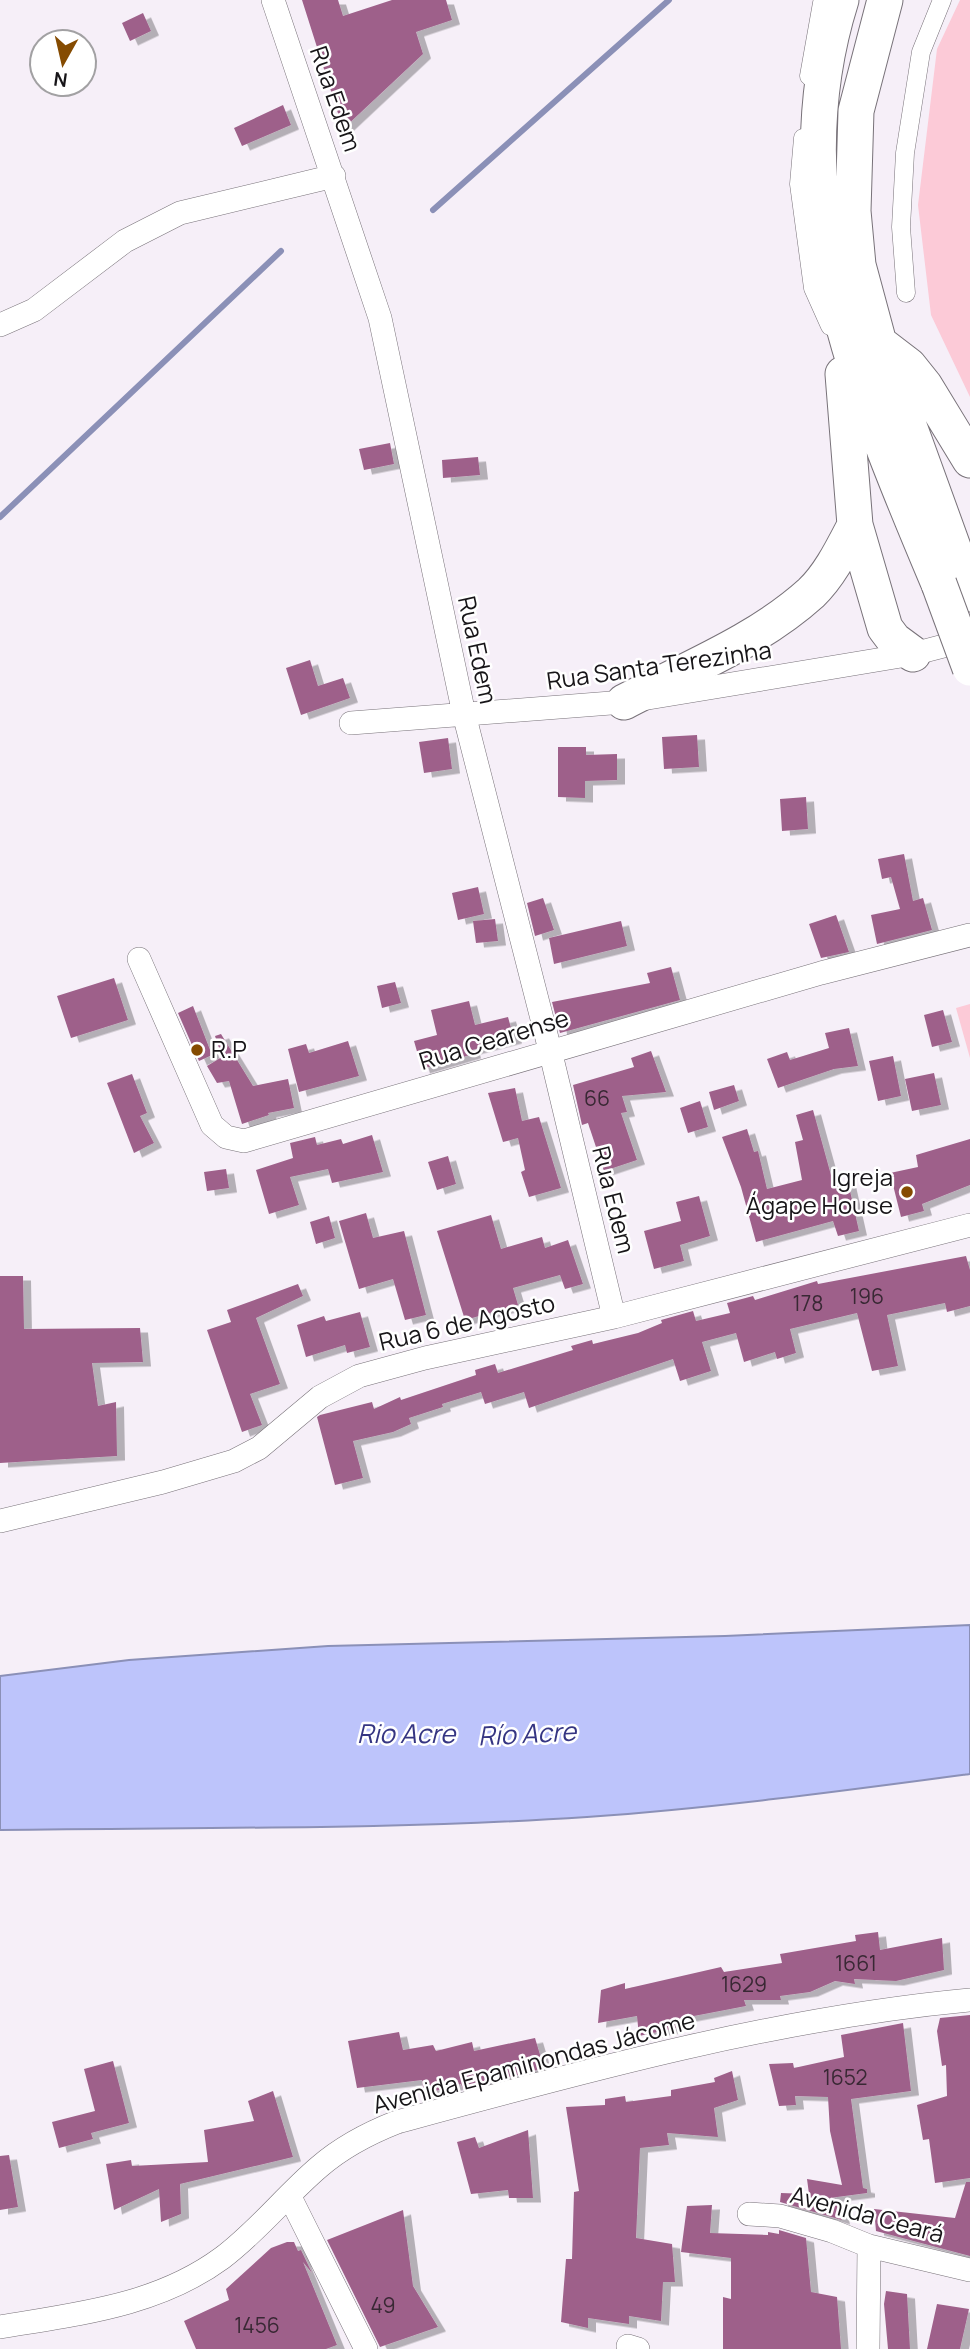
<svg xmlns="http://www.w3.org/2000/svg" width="970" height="2349" viewBox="0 0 970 2349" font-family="Manrope,sans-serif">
  <defs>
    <filter id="shadow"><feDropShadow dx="8" dy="4.5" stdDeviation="0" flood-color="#0004"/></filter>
  </defs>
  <rect width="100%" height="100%" fill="#f6eff8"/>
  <!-- green -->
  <path fill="#fccad7" d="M960,0H970V397L931,315L918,205L937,49Z
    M970,1004V1058L956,1008Z"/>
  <!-- water -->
  <path fill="#bdc4fb" stroke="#8b90b7" stroke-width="2" d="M970,1625V1774C842,1791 715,1808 587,1817C391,1830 195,1827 0,1830V1676L129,1660L328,1646L725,1636Z"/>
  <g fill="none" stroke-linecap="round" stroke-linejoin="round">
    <!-- stream -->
    <path stroke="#8b90b7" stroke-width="6" d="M433,210L669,0
      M0,517L281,251"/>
  </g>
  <!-- building -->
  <path fill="#9e618a" filter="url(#shadow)" d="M302,0H338L343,16L392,0H446L452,20L416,32L423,54L343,129Z
    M143,13L151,31L130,41L122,23Z
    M283,105L291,125L242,146L234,128Z
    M390,443L394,464L364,470L359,449Z
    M478,457L480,475L443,478L442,460Z
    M310,660L318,686L343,678L350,698L301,715L286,668Z
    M697,735L699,767L664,769L662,737Z
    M448,738L452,769L424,773L419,742Z
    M558,747H586V755L617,754V780L585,781V798L558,797Z
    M806,797L808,829L782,831L780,799Z
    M904,854L913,901L923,898L932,930L877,944L871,915L900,909L891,877L882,879L878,859Z
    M478,887L484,914L458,920L452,893Z
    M543,898L554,930L535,936L527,903Z
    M836,915L849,952L821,958L809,924Z
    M495,919L498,941L476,943L473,921Z
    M621,921L627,946L554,964L549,938Z
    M671,967L680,1000L560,1033L552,1002L650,983L647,973Z
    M114,978L128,1020L71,1038L57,996Z
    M395,982L401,1003L382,1008L377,986Z
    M469,1001L475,1025L508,1017L514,1039L472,1050L473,1054L422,1069L414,1041L437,1035L431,1010Z
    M193,1006L212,1055L199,1061L178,1013Z
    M943,1010L952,1042L932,1047L924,1015Z
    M849,1028L858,1066L834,1069L778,1088L767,1059L787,1052L790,1060L829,1048L825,1033Z
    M221,1034L253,1086L288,1079L294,1108L268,1113L269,1115L242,1124L229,1081L217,1083L207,1066L222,1057L215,1036Z
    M348,1041L359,1076L299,1092L288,1049L306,1044L309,1053Z
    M651,1051L666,1092L622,1096L627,1112L621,1113L637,1160L604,1171L588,1123L582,1125L573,1085L634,1067L631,1058Z
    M893,1056L901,1096L878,1101L869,1061Z
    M934,1073L941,1105L912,1111L905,1079Z
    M132,1074L147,1113L140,1116L154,1143L134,1153L107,1083Z
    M734,1085L739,1101L714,1110L709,1092Z
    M515,1088L522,1121L539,1117L561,1188L529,1197L521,1172L525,1170L518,1138L503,1142L488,1093Z
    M700,1101L708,1127L688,1133L680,1108Z
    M813,1110L834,1186L848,1182L859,1231L838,1236L833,1221L756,1242L741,1187L722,1137L747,1129L754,1152L758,1151L767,1189L802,1180L795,1142L803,1140L796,1115Z
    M372,1135L383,1172L332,1183L328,1169L290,1177L299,1205L269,1214L256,1170L293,1158L290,1143L315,1137L317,1145L341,1139L343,1144Z
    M970,1139V1185L922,1204L924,1211L901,1217L890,1173L918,1167L916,1155Z
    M448,1156L456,1184L437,1190L428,1162Z
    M226,1169L229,1188L207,1191L204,1172Z
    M699,1196L710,1236L680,1245L684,1261L654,1269L644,1231L681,1221L676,1202Z
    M366,1213L373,1238L404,1231L426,1315L405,1320L393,1279L359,1289L339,1221Z
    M491,1215L501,1249L542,1237L545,1248L568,1240L583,1284L565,1289L560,1275L513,1288L518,1305L465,1320L437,1231Z
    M329,1216L335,1238L316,1244L310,1222Z
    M966,1256L970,1270V1306L947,1312L945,1303L887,1315L898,1366L872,1371L857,1313L790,1329L796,1353L777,1359L775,1352L744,1362L736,1333L702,1342L711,1371L680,1381L673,1359L529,1408L524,1392L485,1404L481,1392L442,1404L443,1407L409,1418L411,1424L393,1432L353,1441L363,1478L335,1485L317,1417L320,1415L372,1402L374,1409L400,1397L401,1400L476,1375L475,1370L495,1364L498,1373L573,1350L571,1346L592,1340L593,1344L638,1333L662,1323L661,1320L693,1311L696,1321L730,1313L727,1303L753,1296L755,1300L817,1281L818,1284Z
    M0,1276H23L24,1329L140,1328L143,1362L92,1363L98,1406L116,1402L117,1456L0,1463Z
    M298,1284L303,1296L256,1318L280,1384L250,1394L262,1425L242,1432L207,1330L231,1322L227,1310Z
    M360,1312L370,1347L347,1353L345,1345L306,1357L297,1325L324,1316L326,1321Z
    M878,1932L880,1950L942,1938L944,1970L896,1981L854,1979L855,1984L835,1981L810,1992L780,1996L781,2000H744L746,2006L673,2020L676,2028L639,2036L637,2016L598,2023L601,1990L625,1983V1989L721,1967L724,1972L782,1963L780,1954L856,1941L855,1935Z
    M970,2015V2178L935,2183L929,2139L923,2140L917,2105L947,2096L946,2065L942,2066L937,2031L940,2018Z
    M903,2023L911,2091L851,2099L863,2188L867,2189V2193L822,2199V2203L839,2205L842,2220L780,2202L781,2193L809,2194L807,2179L842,2185L830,2131L828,2097L795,2096L796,2105L779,2106L769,2064L793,2063L794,2068L844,2057L841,2035Z
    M399,2032L403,2050L433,2045L436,2051L472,2042L474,2051L535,2038L544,2068L463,2089L461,2084L424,2094L422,2080L357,2088L348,2041Z
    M113,2061L129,2123L91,2133L93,2139L59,2148L52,2122L95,2111L84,2069Z
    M732,2071L738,2100L714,2108L718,2137L667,2133L669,2145L640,2148L636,2238L672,2244L675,2282H663L661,2321L629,2316V2324L588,2318V2328L561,2322L566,2259H572L574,2192L579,2191L566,2107L605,2105V2099L625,2096L626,2102L671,2096V2090L715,2082L714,2078Z
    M273,2091L293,2157L180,2184L181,2214L161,2222L159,2189L114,2210L106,2164L131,2160L132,2166L208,2162L204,2130L254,2121L248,2101Z
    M528,2130L533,2198H509L508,2190L471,2194L457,2142L475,2137L479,2148Z
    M9,2155L18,2207L0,2210V2156Z
    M966,2182H970V2256L876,2231L874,2209L955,2218Z
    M712,2205L710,2233L768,2235V2232L779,2234V2230L806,2238L811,2292L837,2297L841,2349H723V2297L731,2299V2258L681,2252L687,2206Z
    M403,2210L413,2286L438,2327L380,2347L327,2240Z
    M287,2242H294L298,2251L301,2250L312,2273L303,2262L337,2345L326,2349H196L184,2321L229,2300L226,2289L271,2248Z
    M886,2291L907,2294L910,2349H888L884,2304Z
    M937,2304L969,2309L960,2349H927Z"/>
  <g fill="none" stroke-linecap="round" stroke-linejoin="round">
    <!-- pedestrian casing -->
    <g stroke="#787279" stroke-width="19">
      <path id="pedestrian" d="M809,76L822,3
        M803,138L799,184L813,288L830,326
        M906,293L901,227L905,153L921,52L942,0"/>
    </g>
    <!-- minor casing -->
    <g stroke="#787279" stroke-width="24">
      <path id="minor" d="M273,0L380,318L464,714L550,1050L614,1317
        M0,325L34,310L125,241L180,213L334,176
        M351,723L624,702L913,654L970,639
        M139,959L212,1125L226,1137L244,1141L821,973L970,935
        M0,1521L163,1482L234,1461L259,1448L320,1397L359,1376L425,1358L614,1317L970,1225
        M290,2197L366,2349
        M749,2214L780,2216L832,2231L869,2246L970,2270
        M0,2327C77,2314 157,2306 222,2258C258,2231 285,2196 319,2167C342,2147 369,2133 397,2122C584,2071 776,2018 970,2000
        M628,2346L638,2349
        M868,2349L869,2246"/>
    </g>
    <!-- primary casing -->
    <g stroke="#787279" stroke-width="37">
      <path id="primary" d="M841,0C777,203 861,399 939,584
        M885,0L856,111L853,211L858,265L879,343L970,594
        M879,343L909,366L925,386L970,460
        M843,374L855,525L885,628L894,640L913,654
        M624,702C687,669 758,641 811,593C830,575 843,548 855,525"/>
    </g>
    <!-- pedestrian -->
    <use href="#pedestrian" stroke="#fff" stroke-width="18"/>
    <!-- minor -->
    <use href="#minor" stroke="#fff" stroke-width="23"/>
    <!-- primary -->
    <use href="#primary" stroke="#fff" stroke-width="35"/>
    <!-- primary-bridge casing -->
    <g stroke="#787279" stroke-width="37" stroke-linecap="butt">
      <path id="primary-bridge" d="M939,584L970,668"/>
    </g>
    <!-- primary-bridge -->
    <use href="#primary-bridge" stroke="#fff" stroke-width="35"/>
  </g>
  <!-- markers -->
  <g fill="#854b01" stroke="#fff" stroke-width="2.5">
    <circle cx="197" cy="1050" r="7"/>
    <circle cx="907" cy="1192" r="7"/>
  </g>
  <g text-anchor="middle" stroke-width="5" stroke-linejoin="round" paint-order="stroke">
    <!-- number labels -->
    <g font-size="21" fill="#392834">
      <text x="597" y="1106">66</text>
      <text x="867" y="1304">196</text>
      <text x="808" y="1311">178</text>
      <text x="856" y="1971">1661</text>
      <text x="744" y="1992">1629</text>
      <text x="845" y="2085">1652</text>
      <text x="383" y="2313">49</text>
      <text x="257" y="2333">1456</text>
    </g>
    <!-- street labels -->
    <g font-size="24" fill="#171518" stroke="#fff">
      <text transform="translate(335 99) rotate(71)" y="8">Rua Edem</text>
      <text transform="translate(477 650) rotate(78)" y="8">Rua Edem</text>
      <text transform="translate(659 666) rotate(-8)" y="8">Rua Santa Terezinha</text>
      <text transform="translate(494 1040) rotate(-17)" y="8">Rua Cearense</text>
      <text transform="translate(613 1200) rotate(76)" y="8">Rua Edem</text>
      <text transform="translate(467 1323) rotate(-13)" y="8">Rua 6 de Agosto</text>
      <text transform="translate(534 2063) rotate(-15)" y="8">Avenida Epaminondas Jácome</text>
      <text transform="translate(867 2215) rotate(15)" y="8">Avenida Ceará</text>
    </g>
    <!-- poi labels -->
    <g font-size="24" fill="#171518" stroke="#fff" text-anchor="start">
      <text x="211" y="1058">R.P</text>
      <text x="893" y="1186" text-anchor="end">Igreja<tspan x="893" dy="28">Ágape House</tspan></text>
    </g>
    <!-- water labels -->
    <g font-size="26" font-style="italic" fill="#353582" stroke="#fff">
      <text x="406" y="1743">Rio Acre</text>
      <text transform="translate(527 1734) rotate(-3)" y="9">Río Acre</text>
    </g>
  </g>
  <!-- north arrow -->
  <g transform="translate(63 63) rotate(188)"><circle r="33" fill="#ffffff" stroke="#a2a1a3" stroke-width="2"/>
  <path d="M0-5L12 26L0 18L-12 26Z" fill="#854b01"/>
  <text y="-10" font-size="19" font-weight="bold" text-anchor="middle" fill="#171518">N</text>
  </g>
</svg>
